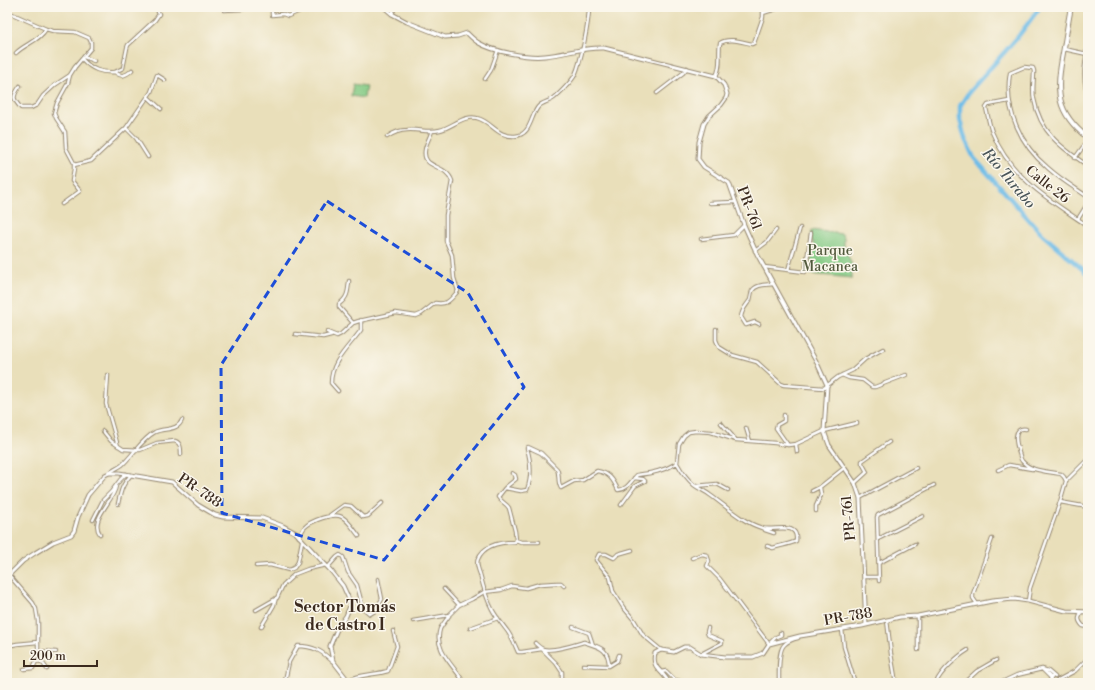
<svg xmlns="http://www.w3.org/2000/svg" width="1095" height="690" viewBox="0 0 1095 690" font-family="'Libre Bodoni',serif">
  <rect width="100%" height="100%" fill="#fbf7ec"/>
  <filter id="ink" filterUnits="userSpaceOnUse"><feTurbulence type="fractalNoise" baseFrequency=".025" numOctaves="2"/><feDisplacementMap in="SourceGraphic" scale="8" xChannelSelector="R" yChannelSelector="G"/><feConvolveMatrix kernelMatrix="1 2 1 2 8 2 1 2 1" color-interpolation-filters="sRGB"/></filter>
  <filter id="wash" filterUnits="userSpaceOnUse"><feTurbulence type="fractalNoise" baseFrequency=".012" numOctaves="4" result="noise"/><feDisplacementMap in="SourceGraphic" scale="16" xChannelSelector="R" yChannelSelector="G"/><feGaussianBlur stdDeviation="0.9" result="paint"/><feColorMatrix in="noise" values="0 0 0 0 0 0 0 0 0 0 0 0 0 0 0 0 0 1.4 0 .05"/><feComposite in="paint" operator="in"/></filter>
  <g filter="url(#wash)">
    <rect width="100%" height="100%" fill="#e9dfba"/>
    <!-- green -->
    <path fill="#86cb86" stroke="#607a52" d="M353,84L366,86L364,98L351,96Z
      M812,230L842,234L844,237V246L852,265V278L809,274L814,242L811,241Z"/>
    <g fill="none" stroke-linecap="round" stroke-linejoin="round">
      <!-- river -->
      <path stroke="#6cbbe7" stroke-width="4.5" d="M1040,7L1017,38L969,92L960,106V120L965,139L974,158L1042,234L1088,274"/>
    </g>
  </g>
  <g filter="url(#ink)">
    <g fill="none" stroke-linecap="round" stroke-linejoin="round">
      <!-- minor casing -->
      <g stroke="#92846c" stroke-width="4.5">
        <path id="minor" d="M272,7V15L283,14L288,16L309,7
          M224,10L243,9L247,7
          M8,12L46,29L53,31L75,32L89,38L91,42V48L75,67L70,75L68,83L57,103L54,113L56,118L65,132L66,148L74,163V169L72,181L80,191L62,204
          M763,13L782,7
          M392,14L395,7
          M1088,46C1085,63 1082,78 1088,95
          M1064,49L1087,54
          M16,53C25,44 39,41 46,29
          M84,57L94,61
          M82,59C92,70 101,73 115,72C121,78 127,75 132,70
          M115,72L123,68L127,48L128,45L155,20L159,14L156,7
          M716,76C722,66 718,54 720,43C729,37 742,42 752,44L754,43L763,17V7
          M485,79L491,70L498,50
          M20,86C12,97 13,99 21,108H31L37,105L43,96L55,85L70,75
          M657,93L683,73L687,68
          M148,97L161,109
          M1009,101L988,105L986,108C988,116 989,124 992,132C1010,177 1049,200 1088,226
          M126,128L136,138L148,157
          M387,137C393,133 400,130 407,130C418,129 429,133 440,130C453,127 465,113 480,119C493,124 498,137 515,136C531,135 530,117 538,107C542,102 549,102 554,98C559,94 572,81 575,75C581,62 589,22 589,7
          M1075,158L1088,140
          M74,165L91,161L126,128L151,92L157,75L165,80
          M1088,166C1062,148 1040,133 1034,99C1032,90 1034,80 1034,71L1033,68L1024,67L1010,73C1004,109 1020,145 1048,168C1060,179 1075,188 1088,197
          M710,203L736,202
          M1078,219L1088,203
          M701,239L734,235L744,225
          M755,251L767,242L776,230
          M764,267L805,272L811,233
          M788,270L800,228
          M349,281C348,291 348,298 339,304V307L353,323
          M759,324L755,322L746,325L741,317C742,309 746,306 750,300C751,297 751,294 752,291C756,284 766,285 773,284
          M716,329V340L719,347L732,355L757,362L781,384L784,385L824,388L838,377L853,370L865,359L883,349
          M327,332L337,336L341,334L353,323L359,321L396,313L416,316L421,314L435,303C448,305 450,300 458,291L454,278L452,255L446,241V215L452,181C446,163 422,170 425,150C426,143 430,137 432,131
          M295,334L323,337L331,335
          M108,375L106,404L118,446
          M842,375L849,378L863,380L872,387H875L906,375
          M338,391L331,383C331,361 349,347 361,330V320
          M784,415V421L777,425L776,428L788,445
          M721,423L735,439
          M746,428L750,441
          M1026,429C1012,427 1016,443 1019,453C1020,455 1020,459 1022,461C1031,472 1048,471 1061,474L1064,477L1066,481L1060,502L1030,588L1028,601
          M103,431L111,441L123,449L140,450L157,443L175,441C181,443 181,449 181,454
          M796,444L797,452
          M677,463C682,472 687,479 694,485C699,489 705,491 710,495C727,507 742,522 762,528C772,532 799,520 796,541C789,545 780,545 773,548L767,546
          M998,470L1009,465L1032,469
          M109,473C113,470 118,468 122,465C133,455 142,439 155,432C164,428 178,431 182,420
          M1066,481L1088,459
          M855,483L867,472L862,463V461L889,442
          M696,486L717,484L728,490
          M506,487L516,479L515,475L512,473
          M812,491L820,487L844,468
          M860,498L916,468
          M1060,502L1088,507
          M118,504C121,490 122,485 131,475
          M621,505L635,486L645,481L643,479L634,478
          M816,511V506L821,495L820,487
          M330,515L344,505L351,506L363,517L368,516L382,503
          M93,520L103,500L111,492L120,480L126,474
          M765,530L774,533
          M100,534C89,519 114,501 116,486
          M299,537C301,534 302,531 304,528C310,521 334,512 342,517C349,521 354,530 359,536
          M878,539L923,516
          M516,540L521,542H539
          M632,550L618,554L614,558L606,554H599L596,560L610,577L613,591L623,607L634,620L643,635L661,650
          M692,558L702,554L707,555L709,561L707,566L720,579L769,644L776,637L781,635V633H780
          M879,563L915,544
          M256,566L270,565L289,570L294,568L298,562L302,541
          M328,567L337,557L340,555L343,557L348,572L357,585L363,608L370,614L375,611L382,599L378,579
          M9,575L33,603L36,609L38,621V657L33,668L24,669
          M864,577H879
          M879,581L877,517L878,515L934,485
          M444,589L459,605
          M977,604L973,598V594L992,539
          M256,610L277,598L283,585L295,574L308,569L326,565
          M1081,612C1078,618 1078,621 1083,626L1088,627
          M449,616C446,620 442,625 440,629C433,651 456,667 464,683
          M887,620L891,654L896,683
          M413,621L449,615L459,605L472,599L484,592L501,590L512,586L526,588L540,584L557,583H561L564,586
          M261,627L274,605L276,598
          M573,627L589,633L593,645
          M470,628L498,618
          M842,629L844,647L855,683
          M535,643C537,645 540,648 543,649C553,652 574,645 584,642C599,647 609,648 609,666
          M7,646L17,644L38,642
          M918,650V616
          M38,651L56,652
          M701,654L722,643V641L708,635L707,632L708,628
          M37,661L42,662L47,669
          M583,665L609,666L617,661L619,655
          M661,672L666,671L675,680L689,683
          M1051,678L1042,669L1048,671L1055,677
          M348,680C361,674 375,675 388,671L397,646L393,631
          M1058,680L1075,671L1088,658
          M280,682L285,681L289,662L298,646C313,646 322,651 332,661
          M562,683V672L556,663L542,649L522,652H518C515,645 512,638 508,632C503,625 496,617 492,609C486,598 483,586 480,574C478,569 476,563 478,559C484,544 501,542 515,542L516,540L515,531L509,508C506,503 501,502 498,497L505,488L521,491L527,490C532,477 531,462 527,448L528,447L541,453L557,469C560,475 557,482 561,488L574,481L583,480L597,471C609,473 613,479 618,490C627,490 631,481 637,475C652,473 664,471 677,463L679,444L684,436L689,432L696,431L711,432L736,440L775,443L788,445L796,444L824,431L857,423
          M778,683L779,682C779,673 778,651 784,645C788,641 793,639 798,638
          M918,683H920
          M936,683C940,672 958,656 968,650
          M964,683L977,671L996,660
          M1000,683L1017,675L1042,669
          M1050,683V680L1052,677"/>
      </g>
      <!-- tertiary casing -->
      <g stroke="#92846c" stroke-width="5">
        <path id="tertiary" d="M384,7L392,14L407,22L445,37L458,36L467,33C471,37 475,41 479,43C494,52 529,58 545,56C565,54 584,47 604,48L716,76L724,85L727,94L726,98L721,105L709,116L704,124L699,142L698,159L704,167L729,183L744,225L757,254L817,363L827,385L824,431L829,445L855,483L860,498L866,625
          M7,14V7
          M7,577L23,561L35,553L53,542L71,535L74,531L78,517L88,495L105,475L109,473H119L172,482L198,505L215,515L223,517L262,518L283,526L296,533L332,572L343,586L348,597L350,606L346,616L338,627L330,646L333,661L350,683
          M669,683C663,670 651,669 655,653L661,650L674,652L684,647H690L701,654L725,657H753L763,653L769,644L800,636L862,626L900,617L918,616L992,601L1014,599L1028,601L1066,611L1088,612"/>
      </g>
      <!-- primary casing -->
      <g stroke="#92846c" stroke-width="6">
        <path id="primary" d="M1071,7C1068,22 1066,37 1063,53C1056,91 1055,112 1088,138"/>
      </g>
      <!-- minor -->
      <use href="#minor" stroke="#fff" stroke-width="2.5"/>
      <!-- tertiary -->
      <use href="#tertiary" stroke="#fff" stroke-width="3"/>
      <!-- primary -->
      <use href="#primary" stroke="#fff" stroke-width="4"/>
    </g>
  </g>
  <!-- marked area -->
  <path fill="none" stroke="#1d4ed8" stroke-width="3" stroke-dasharray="8 5" stroke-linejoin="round" d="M327,201L468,293L524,387L384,560L222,513L221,365Z"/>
  <g text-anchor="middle" stroke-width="3" stroke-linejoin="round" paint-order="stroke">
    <!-- street labels -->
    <g font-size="14" fill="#3b2a1e" stroke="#fbf7ec">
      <text transform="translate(1048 184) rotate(38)" y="5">Calle 26</text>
      <text transform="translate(750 208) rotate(69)" y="5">PR-761</text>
      <text transform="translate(200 490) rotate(34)" y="5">PR-788</text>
      <text transform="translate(848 518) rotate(-96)" y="5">PR-761</text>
      <text transform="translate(848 616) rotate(-10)" y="5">PR-788</text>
    </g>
    <!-- park labels -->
    <g font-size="14" fill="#525a3d" stroke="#fbf7ec">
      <text x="830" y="255">Parque<tspan x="830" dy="16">Macanea</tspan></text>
    </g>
    <!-- water labels -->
    <g font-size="15" font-style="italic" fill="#4a565a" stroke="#fbf7ec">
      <text transform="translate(1009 178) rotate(50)" y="5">Río Turabo</text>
    </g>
    <!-- quarter labels -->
    <g font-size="16" font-weight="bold" fill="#3b2a1e" stroke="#fbf7ec">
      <text x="345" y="612">Sector Tomás<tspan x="345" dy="18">de Castro I</tspan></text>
    </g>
  </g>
  <!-- margin -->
  <rect width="1095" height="690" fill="none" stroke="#fbf7ec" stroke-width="24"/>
  <!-- scale -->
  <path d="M24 660v6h73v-6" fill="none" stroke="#3b2a1e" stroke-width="2"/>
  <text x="30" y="660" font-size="12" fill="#3b2a1e" stroke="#fbf7ec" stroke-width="3" paint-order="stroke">200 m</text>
</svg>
